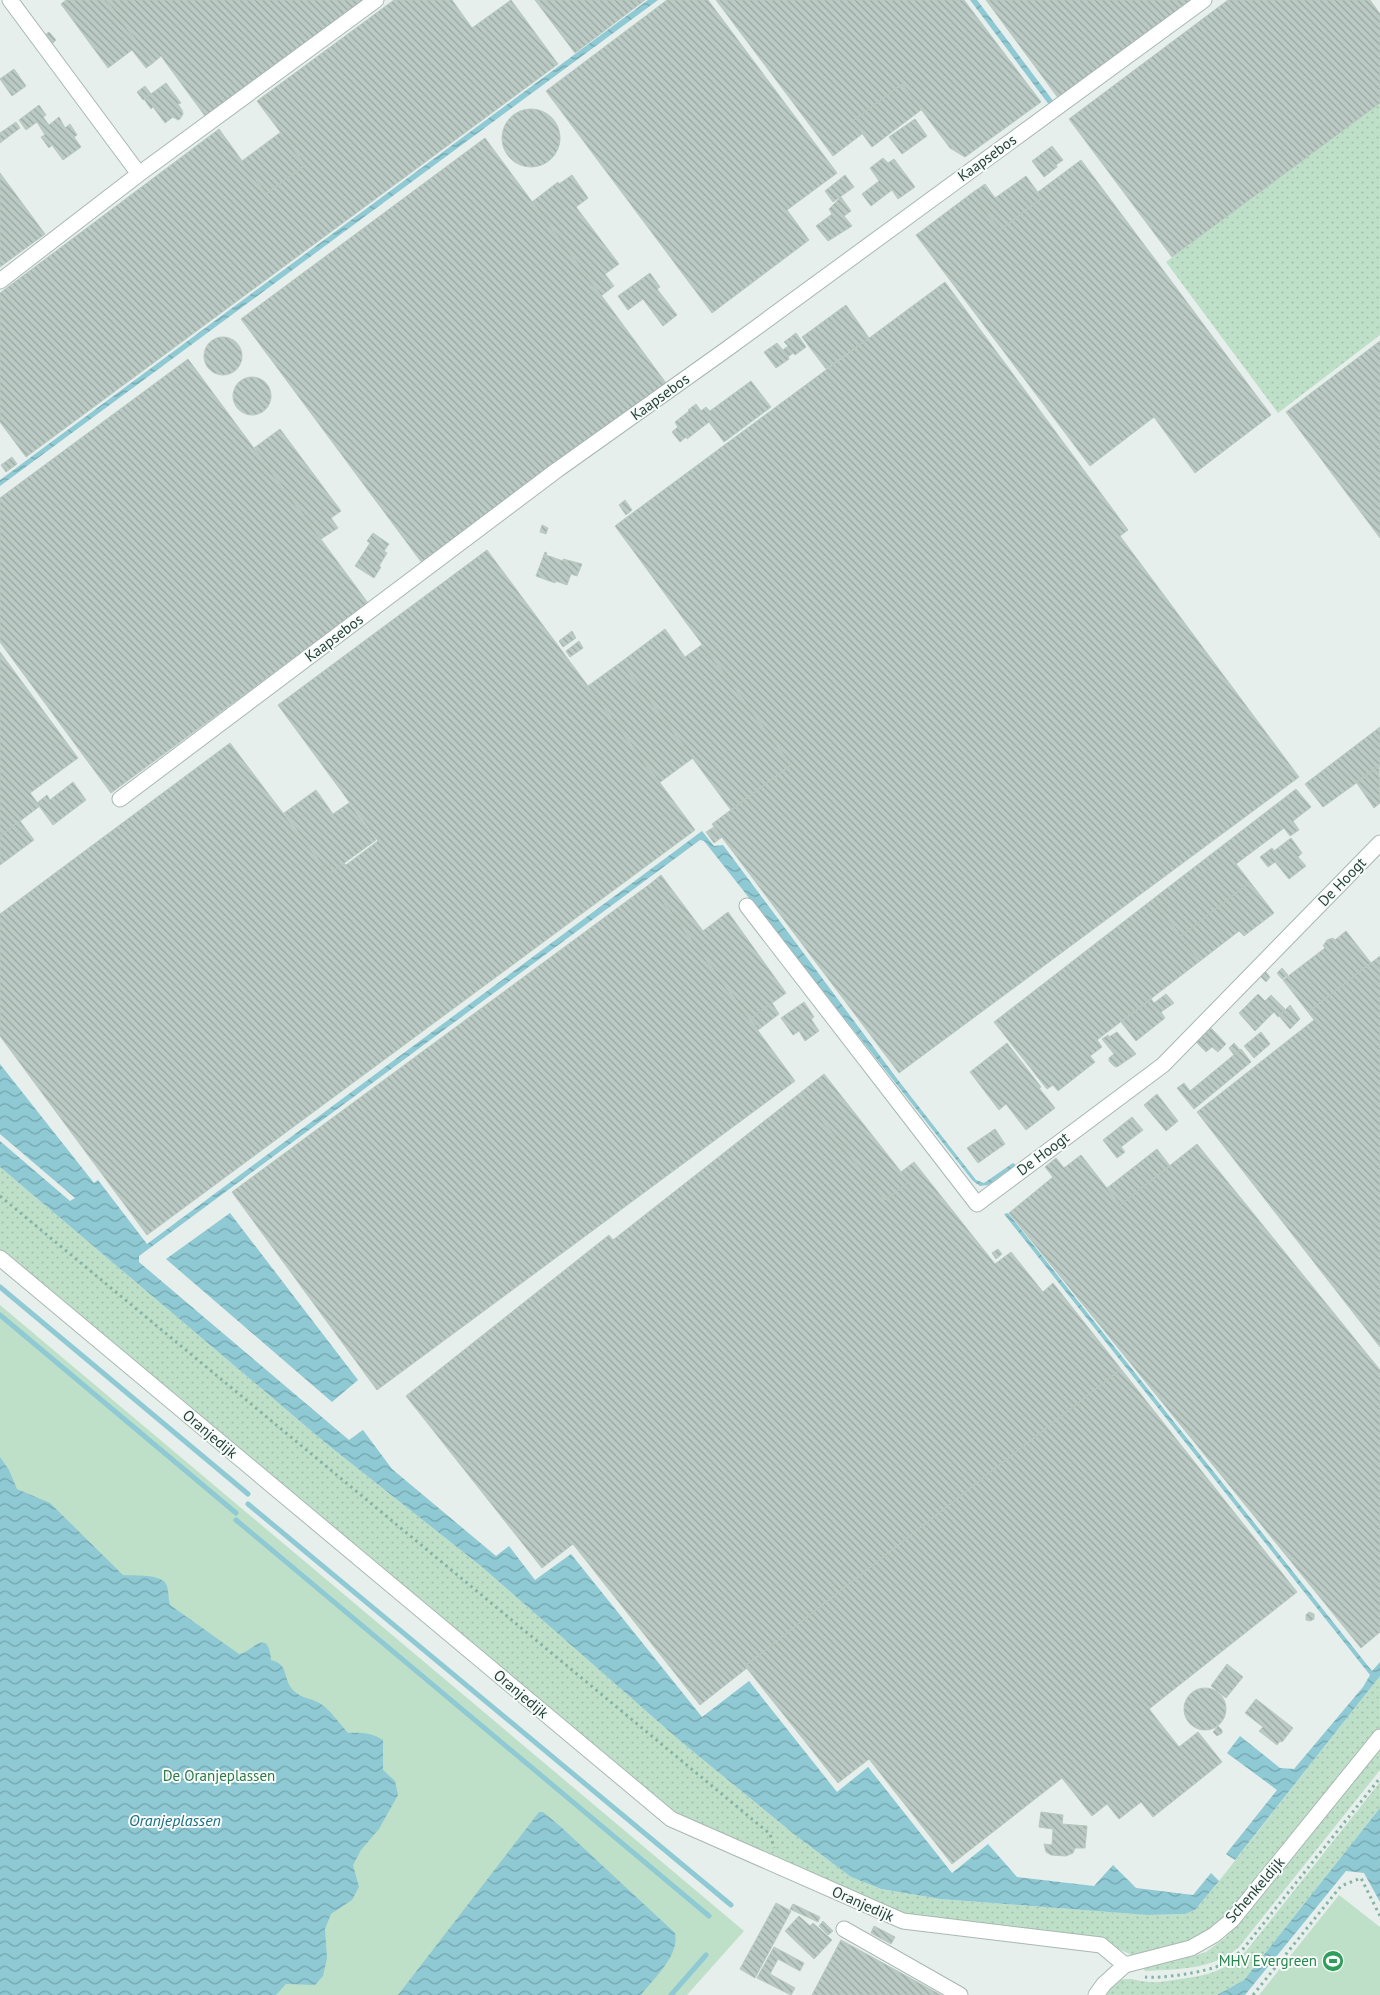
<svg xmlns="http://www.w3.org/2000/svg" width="1380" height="1995" viewBox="0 0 1380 1995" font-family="'PT Sans',sans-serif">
  <defs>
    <pattern id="grass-dots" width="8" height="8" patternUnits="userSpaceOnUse" patternTransform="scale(1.25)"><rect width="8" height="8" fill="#bfe0c8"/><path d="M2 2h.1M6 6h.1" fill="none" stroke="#a4c1ad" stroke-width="1.8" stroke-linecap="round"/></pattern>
    <pattern id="water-waves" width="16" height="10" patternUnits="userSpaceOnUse" patternTransform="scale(1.25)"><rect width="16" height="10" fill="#8ec9d4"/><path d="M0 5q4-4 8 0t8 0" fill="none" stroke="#74a5ad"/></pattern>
    <pattern id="building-back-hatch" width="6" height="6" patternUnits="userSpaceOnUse" patternTransform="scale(1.25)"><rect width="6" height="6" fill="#bbcac4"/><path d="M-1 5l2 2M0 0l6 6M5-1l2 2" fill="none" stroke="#98a6a0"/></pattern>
  </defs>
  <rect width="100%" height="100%" fill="#e6efeb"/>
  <!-- grass -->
  <path fill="url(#grass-dots)" d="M1380,101V335L1278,413L1166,262Z
    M0,1167L328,1445L482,1567L679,1740L795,1835L851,1877L880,1889L940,1899L1147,1915L1185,1914L1195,1910L1219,1881L1380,1676V1731L1231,1915L1196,1941L1136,1957L1095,1938L916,1917L860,1897L682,1819L0,1255Z
    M1380,1742V1770L1239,1947C1213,1970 1178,1969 1145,1971L1143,1968L1190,1957L1206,1952L1226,1937Z
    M1380,1782V1808L1244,1980L1217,1995H1106L1113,1982C1129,1976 1134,1981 1150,1982C1158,1983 1166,1981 1173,1980C1205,1976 1223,1973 1247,1950Z"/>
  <!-- park -->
  <path fill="#bfe0c8" d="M0,1305L744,1931L687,1995H0Z
    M1339,1895L1380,1927V1995H1259Z"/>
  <!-- water -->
  <path fill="url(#water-waves)" d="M648,0H658L0,486V480Z
    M970,0H977L1054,102L1050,106Z
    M702,831L714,846L723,845L898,1080L976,1180L984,1183L1013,1163L1016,1165L988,1185L980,1186L973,1181L704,841L700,840L139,1256V1262L349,1440L363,1430L392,1469L496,1556L509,1546L535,1580L571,1554L702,1717L749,1681L837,1792L868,1767L952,1873L988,1844L1017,1877L1094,1886L1113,1865L1136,1888L1193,1895L1211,1873L1219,1881L1195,1910L1185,1914L1147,1915L940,1899L881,1889L851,1877L795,1835L679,1740L482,1567L328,1445L0,1167V1141L70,1201L75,1198L0,1134V1064L94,1183L98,1180L147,1244Z
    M230,1213L358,1380L332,1402L166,1259Z
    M1008,1213L1372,1671L1380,1662V1676L1235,1860L1226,1854L1277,1790L1227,1753L1240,1736L1280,1768L1294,1769L1363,1687L1370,1675L1004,1214Z
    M0,1457L9,1470L17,1489L50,1503L123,1575C134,1576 163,1573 167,1586C169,1592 168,1599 170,1605L239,1654C252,1652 268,1626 271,1660C290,1665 282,1678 293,1690C301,1699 314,1698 324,1706C333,1714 340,1724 348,1733C360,1732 373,1733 383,1740V1770L395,1781L398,1795L379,1829L361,1850L353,1865L359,1887L352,1900L331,1914L325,1929L327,1958L323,1976L315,1985L286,1984L276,1995H0Z
    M1380,1808V1902L1364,1873L1346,1871L1245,1995H1217L1244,1980Z
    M539,1812H543L561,1827L675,1933C680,1955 654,1978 641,1995H398Z"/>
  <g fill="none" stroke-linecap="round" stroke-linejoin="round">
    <!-- stream -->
    <path stroke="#8ec9d4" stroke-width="5" d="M0,1287L248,1494
      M0,1315L236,1513
      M248,1504L731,1905
      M236,1520L709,1916
      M671,1995L706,1955"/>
  </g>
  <!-- building -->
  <path fill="url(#building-back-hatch)" stroke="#b8c9c2" d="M66,0H106L153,63L146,68L132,50L108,68L61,4Z
    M106,0H370L208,120L161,56L153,63Z
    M394,0H452L472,28L511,0L558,64L26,457L0,422V293L219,129L266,194L305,165L257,101Z
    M535,0H645L575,53Z
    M667,0H708L837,173L787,210L809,240L712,313L546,91Z
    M716,0H964L1041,102L965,157L950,148L902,84L853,121L862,134L833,156Z
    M986,0H1193L1059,99Z
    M1228,0H1370L1380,14V103L1172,257L1069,119Z
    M49,32L56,40L52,44L45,35Z
    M14,69L26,86L12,96L0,79Z
    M166,83L181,103L178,104L182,110L183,114L180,119L178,120L173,117L165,123L153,107L151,109L144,99Z
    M902,84L921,110L872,147L853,121Z
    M145,86L151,94L143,100L137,92Z
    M39,105L46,115L43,117L49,125L59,117L65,128L70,124L77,135L74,137L81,147L63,160L52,145L49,148L41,137L45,135L37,122L26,130L19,120Z
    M502 138a29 29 0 1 1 58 0a29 29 0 1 1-58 0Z
    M915,119L927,136L902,154L889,137Z
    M16,122L20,128L0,143V133Z
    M281,132L305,165L266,194L242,161Z
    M485,138L666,383L422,563L241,319Z
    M1052,146L1063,160L1056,165L1057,167L1044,177L1032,161Z
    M883,158L888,163L894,159L915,187L898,199L892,190L871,206L862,194L879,181L870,168Z
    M1081,160L1271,415L1195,473L1154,417L1090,466L916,235L972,193L1000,230L1042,198L1038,192Z
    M0,173L45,234L0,267Z
    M572,175L588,198L576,207L619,264L605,274L614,286L601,296L532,202L558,182L559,184Z
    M845,175L854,187L833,202L825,191Z
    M1026,176L1042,198L1000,230L972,193L985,184L995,198Z
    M841,197L851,211L844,216L852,226L828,241L816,226L832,214L829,209Z
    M650,273L660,287L657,289L677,315L663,326L643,299L628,310L618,296Z
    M945,282L1128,530L1120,536L1299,777L899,1073L712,824L791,765L615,526Z
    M846,305L869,338L826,369L802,337Z
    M796,333L806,347L795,355L793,353L788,357L789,359L776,368L764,352L777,343L783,350L788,346L784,342Z
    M204 356a19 19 0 1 1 38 0a19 19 0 1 1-38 0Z
    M1380,341V538L1286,412Z
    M188,359L368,603L111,793L0,642V498Z
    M233 396a19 19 0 1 1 38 0a19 19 0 1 1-38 0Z
    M751,381L771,407L724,442L709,422L687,439L686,437L680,442L672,432L678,427L675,422L689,411L688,410L696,404L701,411L706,407L710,411Z
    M280,429L341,511L331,518L338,528L321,539L254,448Z
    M12,457L17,464L6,472L1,465Z
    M625,500L632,510L626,515L619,505Z
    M542,525L548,528L546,534L540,532Z
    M373,533L389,544L384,551L387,553L379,566L381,567L374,578L355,566L370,543L367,541Z
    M487,550L695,830L147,1235L0,1036V914L230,743L329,874L344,863L346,865L378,841L278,705Z
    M545,552L547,553L546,555L563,561V559L582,564L577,576L571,574L567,585L556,581L555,583L536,576Z
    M665,629L685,657L703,644L791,765L731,810L621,662Z
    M572,631L576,638L563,647L559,641Z
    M579,641L583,648L570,657L566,651Z
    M0,652L78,758L30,793L40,806L0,836Z
    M621,662L693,758L659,783L588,686Z
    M1380,727V766L1323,807L1305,784Z
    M1379,764L1380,803L1374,808L1356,782Z
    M73,782L86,800L53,825L37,803L47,795L50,800Z
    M1296,789L1311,807L1293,821L1299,830L1290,836L1284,828L1236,864L1250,882L1181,936L1153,899Z
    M316,790L333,814L349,803L376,840L329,874L284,813Z
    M20,821L34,840L0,865V836Z
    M714,827L722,837L714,843L706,832Z
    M1291,838L1302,853L1298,857L1306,866L1289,879L1275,862L1268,867L1260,857L1272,848L1274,851Z
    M661,875L703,931L728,912L786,993L750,1019L650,884Z
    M1250,882L1274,913L1244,936L1239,931L1200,961L1181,936Z
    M650,884L795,1081L377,1390L232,1192Z
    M1153,899L1200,961L1097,1040L1102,1047L1090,1056L1095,1062L1058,1091L1053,1085L1047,1089L994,1022Z
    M1346,931L1371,963L1308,1012L1283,980L1325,948L1323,946L1327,940L1333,938L1335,940Z
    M1380,956V1347L1197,1112L1314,1020L1308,1012Z
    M1282,968L1288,975L1282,979L1277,973Z
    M1264,970L1270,977L1266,982L1259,975Z
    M1166,994L1174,1003L1161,1012L1165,1018L1136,1041L1121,1022L1151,999L1154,1003Z
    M1258,994L1265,1001L1271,995L1286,1010L1278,1017L1274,1012L1255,1031L1239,1013Z
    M804,1002L814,1017L811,1019L819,1031L805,1041L799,1031L793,1035L781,1018Z
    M772,1003L779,1014L758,1030L750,1019Z
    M1290,1005L1300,1019L1290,1029L1279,1016Z
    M1211,1028L1226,1044L1218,1052L1212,1047L1206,1052L1196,1042Z
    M1117,1032L1136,1054L1117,1067L1114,1066L1109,1061V1058L1114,1054L1102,1039L1108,1035L1109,1037Z
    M1261,1032L1270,1044L1254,1058L1244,1046Z
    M1007,1043L1041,1087L1039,1088L1055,1108L1026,1130L1006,1104L999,1110L970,1072Z
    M1234,1043L1240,1050L1234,1055L1229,1048Z
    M1241,1049L1251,1062L1194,1109L1177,1088L1184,1083L1190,1091Z
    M824,1074L909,1182L885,1200L800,1093Z
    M800,1093L885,1200L909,1182L901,1172L914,1162L995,1264L1011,1252L1043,1292L1053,1283L1121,1369L745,1666L747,1668L700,1705L573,1544L542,1568L406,1396L609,1235L613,1240Z
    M1157,1094L1178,1121L1166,1131L1144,1105Z
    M1132,1117L1143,1130L1121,1147L1125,1152L1117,1158L1103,1140Z
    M995,1129L1005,1144L978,1163L967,1148Z
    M1197,1144L1380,1370V1632L1361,1648L1009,1213L1053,1177L1045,1167L1056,1158L1064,1168L1081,1155L1120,1205Z
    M1157,1149L1170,1166L1120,1205L1107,1188Z
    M998,1249L1002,1254L996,1259L992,1253Z
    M1121,1369L1297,1592L1149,1709L1179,1747L1198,1732L1222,1762L1177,1798L1153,1817L1141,1802L1119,1819L1107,1804L1092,1816L1062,1778L952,1864L869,1759L838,1783L745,1666Z
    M1309,1612L1314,1614V1619L1310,1621L1306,1620V1615Z
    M1227,1664L1243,1677L1226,1698L1211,1686Z
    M1184 1709a21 21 0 1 1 42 0a21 21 0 1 1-42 0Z
    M1256,1699L1293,1728L1282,1742L1280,1741L1277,1745L1259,1731L1263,1727L1245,1713Z
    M1218,1726L1222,1730V1733L1217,1736L1213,1732Z
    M1041,1812L1063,1815L1062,1824L1087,1826L1085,1848H1075L1073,1853L1066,1856L1051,1855L1046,1852L1044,1844L1052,1845L1053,1829L1039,1827Z
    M776,1903L791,1911L755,1978L740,1969Z
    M793,1904L820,1917L818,1922L790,1909Z
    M799,1916L810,1926L813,1923L832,1940L814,1959L785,1931Z
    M823,1921L833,1931L828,1935L819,1926Z
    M874,1926L895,1937L891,1944L871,1933Z
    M841,1940L941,1995H812Z
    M774,1947L804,1963L800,1971L778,1959L770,1974L795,1988L791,1995L757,1978Z"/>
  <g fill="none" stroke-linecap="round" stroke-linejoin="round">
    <!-- minor casing -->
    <g stroke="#a8b8b2" stroke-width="17">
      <path id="minor" d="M10,0L139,174
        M0,281L139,174L376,0
        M120,799L557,470L727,349L1204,0
        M747,906L977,1204L1163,1065L1380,843
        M0,1258L671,1819L903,1921L1101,1945L1125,1965
        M844,1929L960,1995
        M1096,1995L1104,1984L1125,1965L1191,1948L1214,1935L1232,1920L1380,1737"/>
    </g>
    <!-- path -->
    <path stroke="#86b3a5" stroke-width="3" stroke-dasharray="2.5 4" stroke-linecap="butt" d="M0,1196L770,1834L774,1848
      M1145,1977C1161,1979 1206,1972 1221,1965C1230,1961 1236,1955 1243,1949L1380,1778
      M1253,1995L1341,1886L1361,1878L1380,1916"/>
    <!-- minor -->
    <use href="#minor" stroke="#fff" stroke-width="15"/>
  </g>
  <!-- icons -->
  <defs>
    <g id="stadium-disc" transform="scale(1.125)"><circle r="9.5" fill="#2e9e5b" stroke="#f7fbf9"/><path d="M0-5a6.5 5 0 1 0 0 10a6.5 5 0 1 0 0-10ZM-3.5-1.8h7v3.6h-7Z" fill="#fff"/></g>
  </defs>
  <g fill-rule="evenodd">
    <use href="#stadium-disc" x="1333" y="1961"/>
  </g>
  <g text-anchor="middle" stroke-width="4" stroke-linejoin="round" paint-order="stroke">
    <!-- street labels -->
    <g font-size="15" fill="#24423a" stroke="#f7fbf9">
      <text transform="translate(987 158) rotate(-36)" y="5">Kaapsebos</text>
      <text transform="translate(660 397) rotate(-36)" y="5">Kaapsebos</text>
      <text transform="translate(334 638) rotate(-37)" y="5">Kaapsebos</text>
      <text transform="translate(1342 882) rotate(-46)" y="5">De Hoogt</text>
      <text transform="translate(1043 1154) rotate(-37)" y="5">De Hoogt</text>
      <text transform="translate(210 1434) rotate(40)" y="5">Oranjedijk</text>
      <text transform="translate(521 1694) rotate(40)" y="5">Oranjedijk</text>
      <text transform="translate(1255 1890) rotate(-49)" y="5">Schenkeldijk</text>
      <text transform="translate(863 1904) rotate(24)" y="5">Oranjedijk</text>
    </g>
    <!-- park labels -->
    <g font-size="15" fill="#2d7a4b" stroke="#f7fbf9">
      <text x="219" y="1781">De Oranjeplassen</text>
    </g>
    <!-- leisure labels -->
    <g font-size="15" fill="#27864d" stroke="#f7fbf9" text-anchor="end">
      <text x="1317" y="1966">MHV Evergreen</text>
    </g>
    <!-- water labels -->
    <g font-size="16" font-style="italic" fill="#1c6f80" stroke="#f7fbf9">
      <text x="175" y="1826">Oranjeplassen</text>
    </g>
  </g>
</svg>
